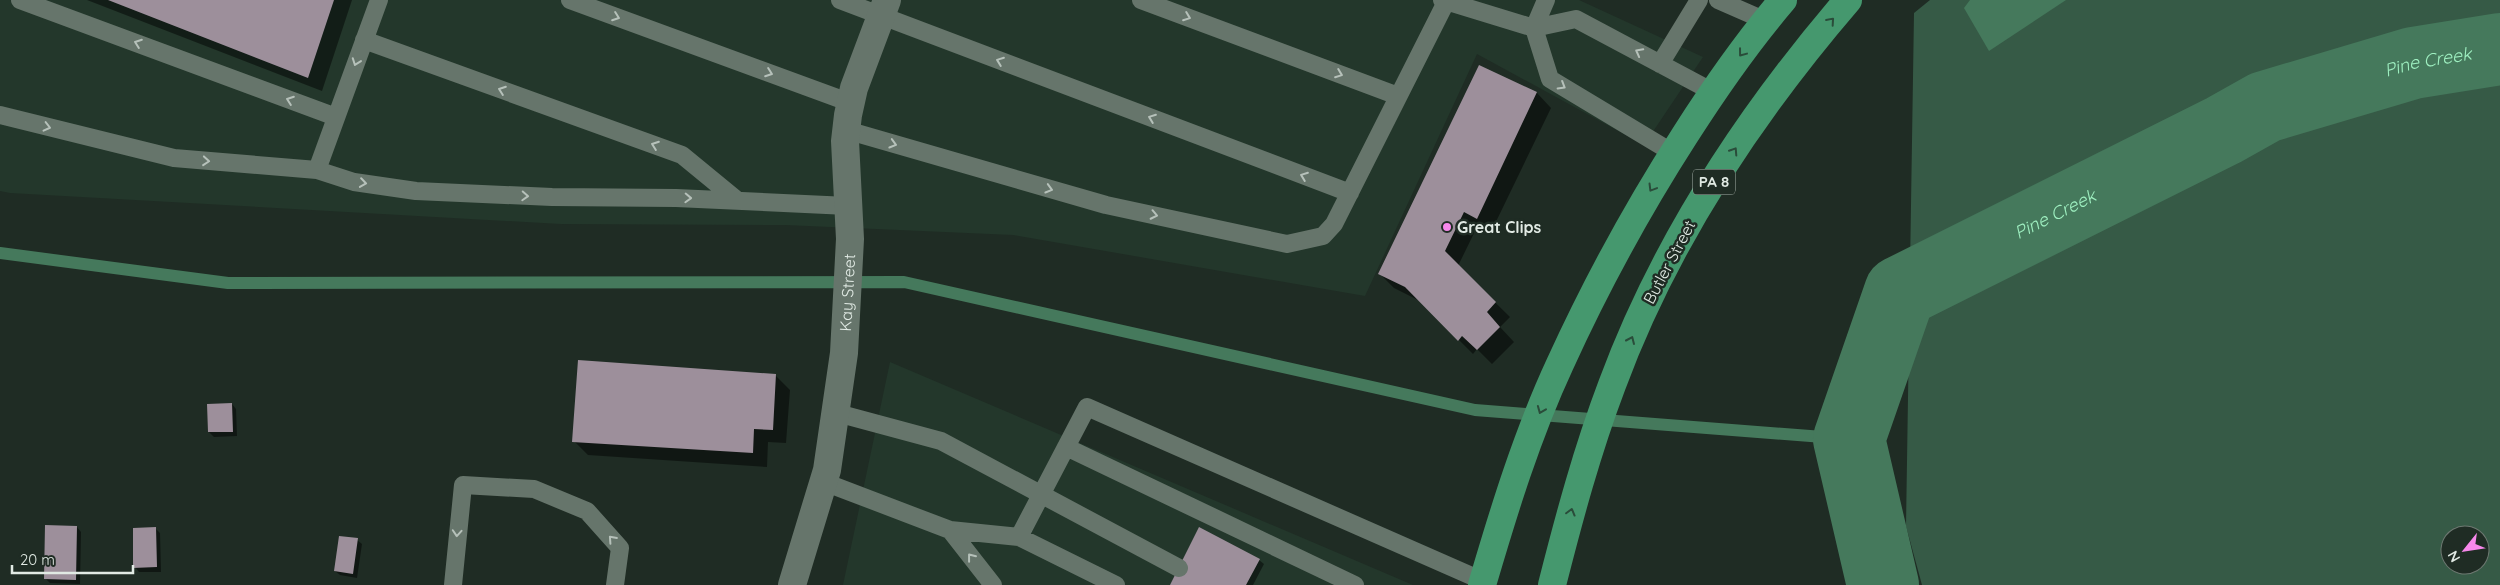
<svg xmlns="http://www.w3.org/2000/svg" width="2500" height="585" viewBox="0 0 2500 585" font-family="Quicksand,sans-serif">
  <rect width="100%" height="100%" fill="#1f2c24"/>
  <!-- built -->
  <path fill="#23372b" d="M0,0H1579L1703,57L1644,145L1477,54L1365,296L1013,235L785,225L561,224L10,193L0,191Z
    M890,362L1413,585H843Z"/>
  <!-- green -->
  <path fill="#365a46" fill-rule="evenodd" d="M1930,0H2500V585H1922L1906,526L1914,13ZM2450,535H2480V565H2450Z"/>
  <!-- water -->
  <path fill="#45795c" d="M1970,0H2066L1989,51L1964,8Z"/>
  <!-- shadow -->
  <path fill="#0007" d="M87,0H352L322,91Z
    M1479,66L1537,93L1551,108L1491,232L1478,225L1458,266L1510,317L1500,327L1514,342L1492,364L1477,349L1473,354L1420,301L1394,288L1380,274Z
    M776,376L790,390L786,443L768,442L767,467L588,455L574,441Z
    M232,404L236,409L237,436L214,437L209,432Z
    M77,527L81,532L80,584L50,583L45,578Z
    M155,528L160,533L161,572H139L135,567Z
    M357,540L362,544L357,578L340,575L335,571Z
    M1259,560L1264,564L1253,585H1171Z"/>
  <g fill="none" stroke-linecap="round" stroke-linejoin="round">
    <!-- stream -->
    <path stroke="#45795c" stroke-width="12" d="M0,253L228,283L904,282L1475,410L1849,439"/>
    <!-- river -->
    <path stroke="#45795c" stroke-width="72" id="s1" d="M1883,585L1849,439L1900,292L2224,130L2265,107L2413,63L2500,49"/>
  </g>
  <!-- building -->
  <path fill="#9d8f9b" d="M108,0H334L308,78Z
    M1479,65L1537,92L1477,219L1464,212L1445,251L1496,302L1487,312L1500,327L1477,350L1462,336L1458,341L1405,287L1378,274Z
    M578,360L776,374L773,430L754,429L753,453L572,442Z
    M232,403L233,432H208L207,404Z
    M45,525L77,526L76,580L44,579Z
    M156,527L157,567L133,568V528Z
    M1199,527L1260,559L1246,585H1170Z
    M339,536L358,538L353,574L334,571Z"/>
  <g fill="none" stroke-linecap="round" stroke-linejoin="round">
    <!-- service -->
    <path stroke="#66756b" stroke-width="18" d="M20,0L336,117
      M570,0L851,103
      M840,0L1350,193
      M1141,0L1398,96
      M1442,0L1534,28L1576,19L1713,92
      M1546,0L1534,28L1550,79L1673,153
      M1718,0L1766,21
      M364,40L682,155L738,201
      M1660,64L1699,0
      M0,115L174,158L317,170L354,182L416,191L552,197L676,198L848,206
      M846,130L1106,205L1287,244L1323,236L1334,224L1446,2
      M317,170L379,0
      M837,413L941,441L1179,568
      M1066,447L1355,585
      M824,482L950,530L1019,537
      M950,530L993,585
      M453,585L463,485L534,489L587,511L620,548L615,585
      M1116,585L1019,537L1087,407L1483,581"/>
    <!-- minor -->
    <path stroke="#66756b" stroke-width="28" id="s2" d="M792,585L827,470L844,353L850,239L845,141L848,115L854,88L887,0"/>
    <!-- trunk -->
    <path stroke="#45986e" stroke-width="28" d="M1482,585C1504,510 1527,435 1560,364C1596,285 1638,208 1685,135C1715,88 1747,42 1783,0
      M1552,585C1569,518 1587,451 1612,385C1664,244 1750,114 1848,0"/>
  </g>
  <!-- one-way arrows -->
  <defs><path id="oneway-chevron" d="M-2-3.5L2.5 0L-2 3.5" fill="none" stroke-width="1.6" stroke-linecap="round" stroke-linejoin="round" transform="scale(1.25)"/></defs>
  <g stroke="#b6c1ba">
    <use href="#oneway-chevron" transform="translate(616 17) rotate(20)"/>
    <use href="#oneway-chevron" transform="translate(1187 17) rotate(21)"/>
    <use href="#oneway-chevron" transform="translate(138 43) rotate(-160)"/>
    <use href="#oneway-chevron" transform="translate(1639 52) rotate(-152)"/>
    <use href="#oneway-chevron" transform="translate(1000 61) rotate(-159)"/>
    <use href="#oneway-chevron" transform="translate(356 62) rotate(110)"/>
    <use href="#oneway-chevron" transform="translate(769 73) rotate(20)"/>
    <use href="#oneway-chevron" transform="translate(1339 74) rotate(21)"/>
    <use href="#oneway-chevron" transform="translate(1562 86) rotate(31)"/>
    <use href="#oneway-chevron" transform="translate(502 90) rotate(-160)"/>
    <use href="#oneway-chevron" transform="translate(290 100) rotate(-160)"/>
    <use href="#oneway-chevron" transform="translate(1152 118) rotate(-159)"/>
    <use href="#oneway-chevron" transform="translate(47 127) rotate(14)"/>
    <use href="#oneway-chevron" transform="translate(893 144) rotate(16)"/>
    <use href="#oneway-chevron" transform="translate(655 145) rotate(-160)"/>
    <use href="#oneway-chevron" transform="translate(206 161) rotate(5)"/>
    <use href="#oneway-chevron" transform="translate(1304 176) rotate(-159)"/>
    <use href="#oneway-chevron" transform="translate(363 183) rotate(8)"/>
    <use href="#oneway-chevron" transform="translate(1049 189) rotate(16)"/>
    <use href="#oneway-chevron" transform="translate(525 196) rotate(3)"/>
    <use href="#oneway-chevron" transform="translate(688 198) rotate(2)"/>
    <use href="#oneway-chevron" transform="translate(1154 215) rotate(12)"/>
    <use href="#oneway-chevron" transform="translate(457 533) rotate(94)"/>
    <use href="#oneway-chevron" transform="translate(612 539) rotate(-132)"/>
    <use href="#oneway-chevron" transform="translate(971 557) rotate(-128)"/>
  </g>
  <g stroke="#2a4c3a">
    <use href="#oneway-chevron" transform="translate(1831 21) rotate(-49)"/>
    <use href="#oneway-chevron" transform="translate(1742 53) rotate(127)"/>
    <use href="#oneway-chevron" transform="translate(1734 151) rotate(-57)"/>
    <use href="#oneway-chevron" transform="translate(1652 188) rotate(121)"/>
    <use href="#oneway-chevron" transform="translate(1631 340) rotate(-66)"/>
    <use href="#oneway-chevron" transform="translate(1541 410) rotate(112)"/>
    <use href="#oneway-chevron" transform="translate(1571 512) rotate(-75)"/>
  </g>
  <!-- markers -->
  <circle fill="#f788eb" stroke="#1f2c24" stroke-width="2" cx="1447" cy="227" r="5"/>
  <g text-anchor="middle" stroke-width="5" stroke-linejoin="round" paint-order="stroke">
    <!-- shield labels -->
    <rect fill="#1f2c24" stroke="#a7b1aa" stroke-width="1" x="1693" y="169.5" width="42" height="25" rx="4"/>
    <g font-size="15" font-weight="bold" fill="#e1eae4">
      <text x="1714" y="187">PA 8</text>
    </g>
    <!-- poi labels -->
    <g font-size="16" font-weight="bold" fill="#e1eae4" stroke="#1f2c24" text-anchor="start">
      <text x="1457" y="233">Great Clips</text>
    </g>
    <!-- street labels -->
    <g font-size="16" fill="#e1eae4" stroke="#1f2c24">
      <text transform="translate(1669 262) rotate(-62)" y="6">Butler Street</text>
      <text dy="6" stroke="none"><textPath href="#s2" startOffset="299">Kay Street</textPath></text>
    </g>
    <!-- water labels -->
    <g font-size="18" font-style="italic" fill="#9ff0c1" stroke="#1f2c24">
      <text dy="6" stroke="none"><textPath href="#s1" startOffset="884">Pine Creek</textPath></text>
      <text dy="6" stroke="none"><textPath href="#s1" startOffset="479">Pine Creek</textPath></text>
    </g>
  </g>
  <!-- north arrow -->
  <g transform="translate(2465 550) rotate(240)"><circle r="24" fill="#1f2c24" stroke="#6d7871"/>
  <path d="M0-4L9 19L0 12L-9 19Z" fill="#f788eb"/>
  <text y="-8" font-size="14" font-weight="bold" text-anchor="middle" fill="#e1eae4">N</text>
  </g>
  <!-- scale -->
  <path d="M12 565v8h121v-8" fill="none" stroke="#e1eae4" stroke-width="2.5"/>
  <text x="20" y="565" font-size="15" fill="#e1eae4" stroke="#1f2c24" stroke-width="4" paint-order="stroke">20 m</text>
</svg>
